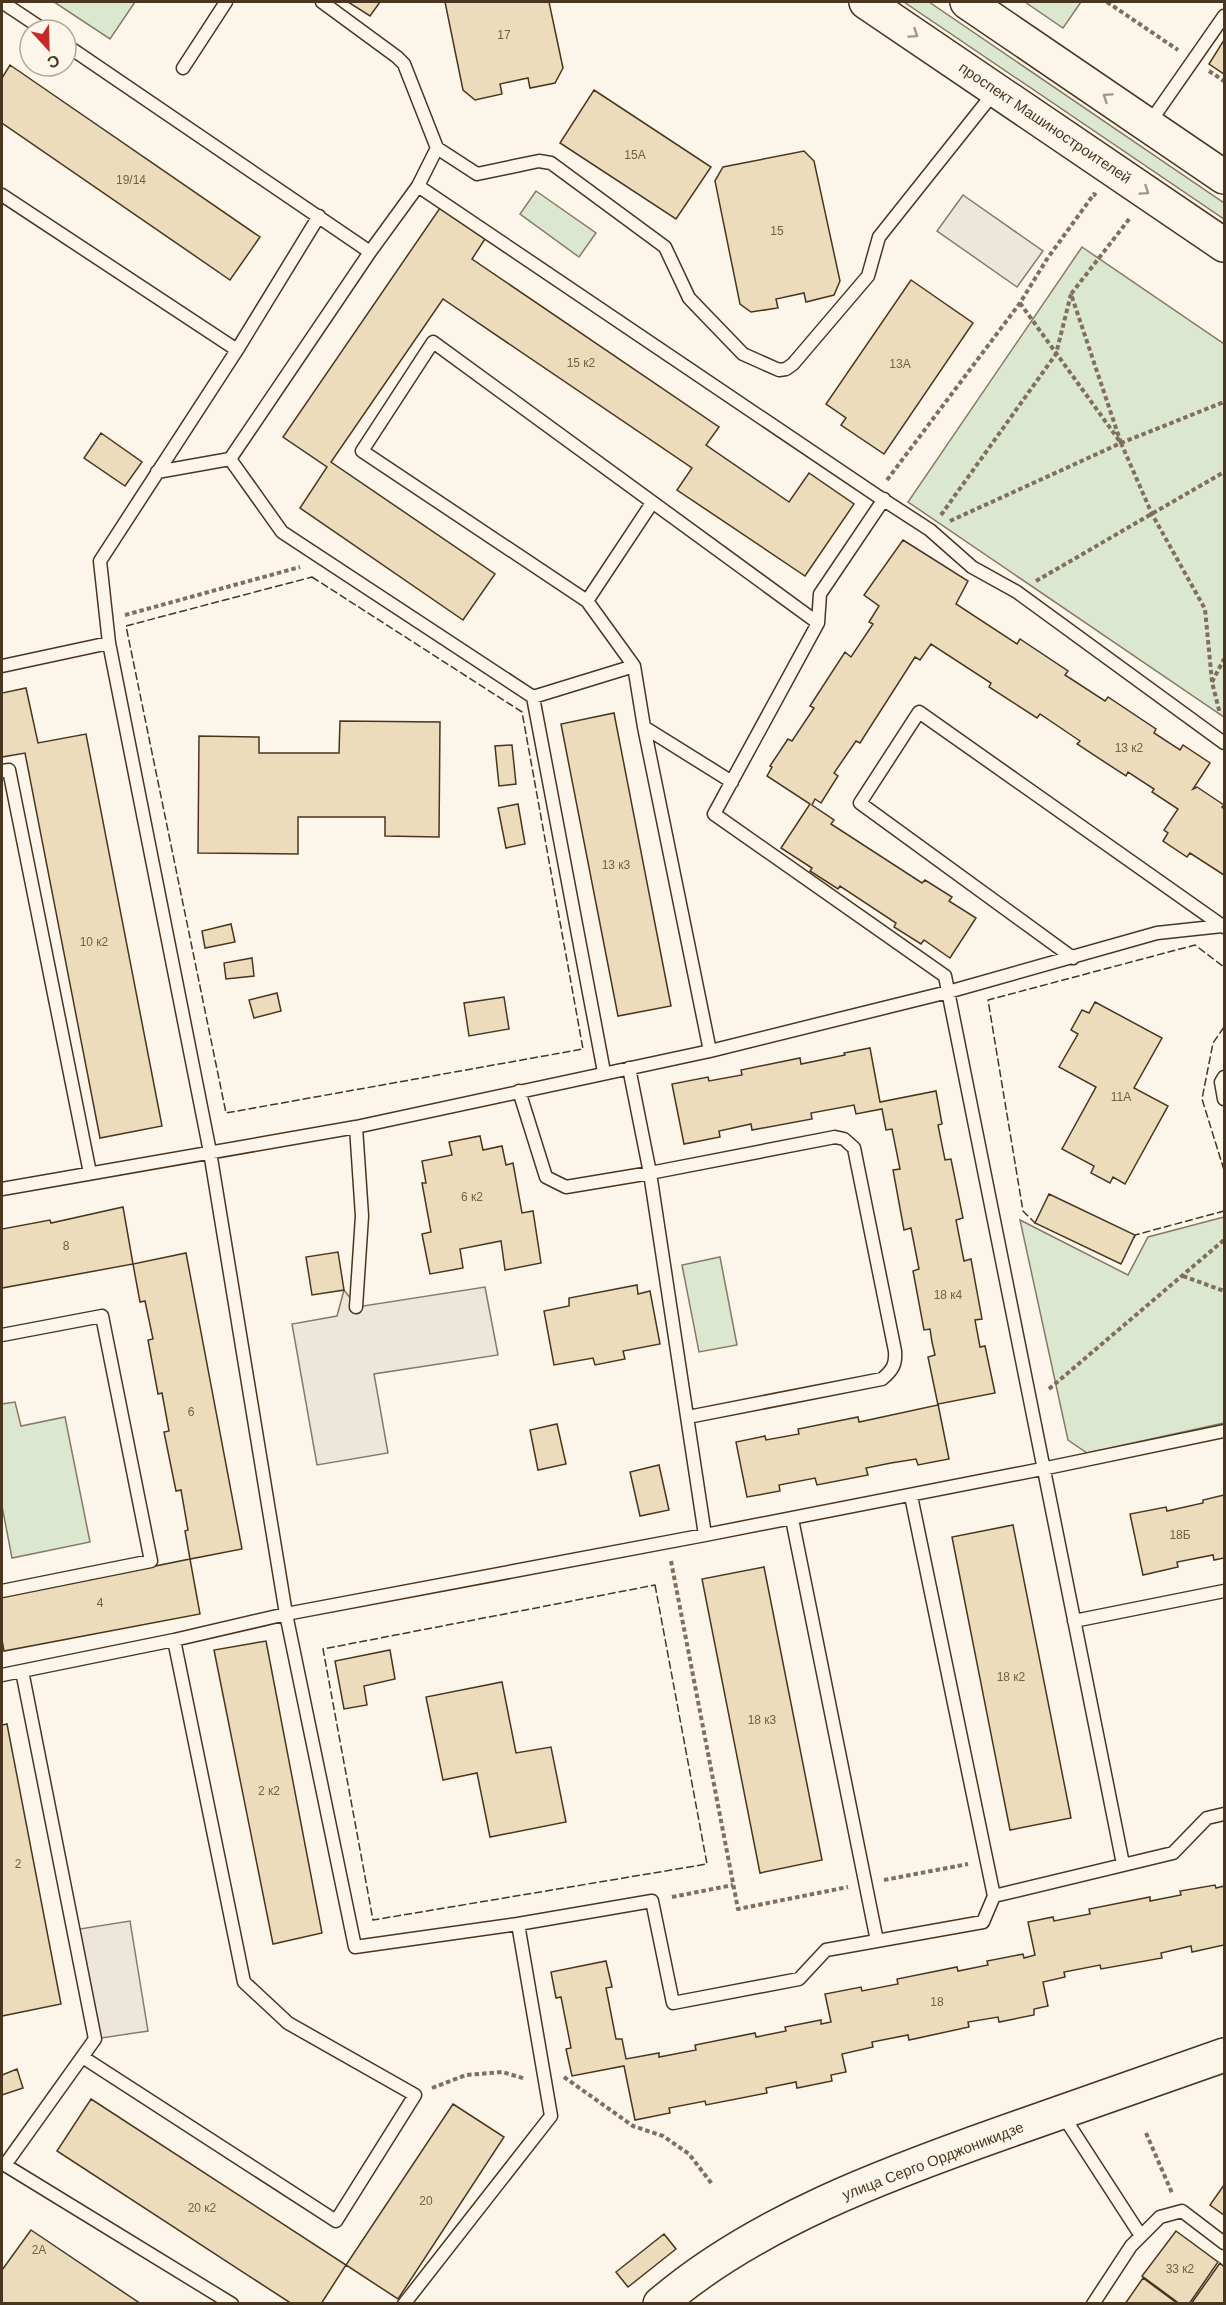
<svg xmlns="http://www.w3.org/2000/svg" width="1226" height="2305" viewBox="0 0 1226 2305" font-family="Helvetica,sans-serif">
  <rect width="100%" height="100%" fill="#fbf6e9"/>
  <!-- green -->
  <path fill="#dce7d0" stroke="#887966" stroke-width="1.5" d="M54,2H135L110,39Z
    M904,2H929L1224,203V219Z
    M1025,2H1081L1063,28Z
    M536,191L596,233L579,257L520,214Z
    M1082,247L1224,344V717L908,502Z
    M1224,1217V1423L1087,1453L1068,1440L1020,1220L1128,1275L1148,1237Z
    M720,1257L737,1345L699,1352L682,1265Z
    M15,1402L21,1426L65,1417L90,1542L12,1558L2,1506V1404Z"/>
  <!-- parking -->
  <path fill="#ede7d9" stroke="#887966" stroke-width="1.5" d="M963,195L1043,251L1017,287L937,231Z
    M485,1287L498,1355L374,1374L388,1453L317,1465L292,1324L337,1316L344,1290L357,1307Z
    M130,1921L148,2031L95,2039L73,1930Z"/>
  <!-- building -->
  <path fill="#ecdcbc" stroke="#4a3520" stroke-width="1.5" d="M348,2H380L370,16Z
    M445,2H549L563,68L555,83L530,88L528,78L500,84L502,94L475,100L463,90Z
    M1224,40V74L1209,64Z
    M10,65L260,237L230,280L2,123V78Z
    M594,90L711,167L676,219L560,143Z
    M804,151L814,161L840,281L834,295L806,302L804,293L776,299L778,308L751,312L740,304L715,181L723,167Z
    M440,208L485,239L472,259L719,427L706,445L789,502L809,473L854,504L805,576L677,490L692,468L443,299L331,462L495,574L463,620L300,508L327,467L283,437Z
    M911,280L973,323L884,454L841,425L846,418L826,404Z
    M101,433L142,462L125,486L84,458Z
    M903,540L968,581L956,604L1017,644L1020,639L1068,671L1065,675L1105,701L1108,697L1156,729L1154,733L1180,750L1183,745L1210,763L1193,789L1197,787L1224,805L1222,807L1224,809V875L1190,853L1187,857L1163,841L1168,833L1164,830L1178,809L1152,792L1154,789L1128,772L1126,776L1077,744L1080,741L1040,714L1037,718L989,687L991,683L931,644L920,660L915,657L860,743L856,741L834,773L838,776L821,803L815,799L812,805L834,820L831,824L922,883L925,880L952,897L949,901L976,918L950,958L924,940L921,944L894,927L896,923L840,886L838,889L810,871L812,868L781,848L810,804L767,776L772,767L770,766L788,739L792,741L814,708L810,706L845,652L851,657L873,624L869,622L879,606L864,595Z
    M26,688L38,743L86,734L162,1126L100,1138L25,753L2,757V693Z
    M614,713L671,1006L618,1016L561,724Z
    M340,721L440,722L439,837L385,836V817H298V854L198,853L199,736L259,737V753H339Z
    M512,745L516,784L499,786L495,746Z
    M518,804L525,844L506,848L498,808Z
    M231,924L235,942L205,948L202,931Z
    M252,958L254,976L226,979L224,963Z
    M277,993L281,1011L254,1018L249,1000Z
    M504,997L509,1029L469,1036L464,1003Z
    M1095,1002L1162,1038L1134,1088L1168,1106L1125,1184L1113,1177L1110,1183L1091,1173L1094,1166L1062,1149L1096,1087L1059,1067L1078,1034L1071,1030L1082,1010L1089,1013Z
    M870,1048L880,1102L936,1091L942,1124L938,1125L945,1160L951,1159L963,1218L956,1220L964,1261L971,1259L982,1319L975,1320L980,1347L985,1346L995,1393L938,1404L949,1459L918,1465L916,1459L891,1463L866,1468L868,1475L817,1485L815,1478L779,1485L780,1491L747,1497L736,1442L765,1436L766,1440L799,1434L798,1429L858,1417L859,1422L938,1405L928,1357L935,1355L932,1342L930,1329L924,1330L913,1271L919,1269L911,1228L904,1230L893,1170L900,1169L892,1129L886,1130L882,1109L856,1114L854,1105L811,1113L812,1119L752,1130L751,1124L719,1131L720,1137L684,1144L672,1084L708,1077L709,1081L742,1075L741,1070L800,1058L801,1064L845,1055L844,1053Z
    M480,1136L483,1150L502,1146L506,1165L513,1163L522,1213L533,1211L541,1263L505,1270L501,1241L460,1249L463,1268L430,1274L422,1234L431,1232L422,1183H426L422,1161L452,1155L449,1142Z
    M1049,1194L1135,1235L1121,1264L1035,1223Z
    M123,1207L133,1264L2,1288V1229L50,1220L51,1223Z
    M338,1252L344,1290L312,1295L306,1257Z
    M186,1253L242,1549L190,1559L185,1531L188,1530L181,1490L176,1491L164,1432L169,1431L162,1393L158,1394L148,1340L153,1339L145,1301L140,1302L133,1264Z
    M637,1285L638,1294L650,1291L660,1344L623,1351L625,1359L595,1365L593,1358L554,1365L544,1311L569,1306V1298Z
    M557,1424L566,1464L538,1470L530,1430Z
    M659,1465L669,1510L640,1516L630,1472Z
    M1224,1495V1558L1214,1560L1213,1555L1177,1562L1178,1567L1143,1575L1130,1514L1166,1507L1167,1511L1203,1503V1500Z
    M1013,1525L1071,1818L1010,1830L952,1537Z
    M190,1559L200,1614L4,1651L2,1640V1592L120,1568L121,1573Z
    M764,1567L822,1860L760,1873L702,1579Z
    M266,1641L322,1933L273,1944L214,1650Z
    M390,1650L395,1679L364,1686L367,1705L344,1709L335,1661Z
    M502,1682L516,1753L551,1747L566,1822L490,1837L477,1773L443,1780L426,1697Z
    M7,1724L61,2004L2,2016V1725Z
    M1215,1885L1216,1888L1224,1886V1945L1192,1952L1191,1946L1161,1953L1162,1958L1101,1969L1100,1965L1064,1972L1065,1977L1043,1982L1048,2006L1034,2009V2015L999,2022L998,2017L968,2022L969,2027L909,2040L908,2035L872,2042L873,2047L842,2054L846,2072L831,2075L832,2081L797,2088L796,2082L766,2088L767,2093L706,2105L705,2101L669,2108L670,2113L635,2120L624,2066L572,2076L566,2049L571,2048L561,1997L556,1998L551,1972L606,1961L612,1987L606,1988L616,2039H622L626,2059L659,2053V2057L696,2050L695,2045L755,2033L756,2037L786,2031L785,2027L821,2020V2024L831,2022L825,1994L861,1987L862,1991L898,1984L897,1979L957,1967L958,1971L988,1965L987,1961L1023,1954L1024,1958L1035,1955L1028,1922L1053,1917L1054,1921L1090,1914L1089,1909L1150,1897V1901L1181,1895L1180,1891Z
    M17,2069L23,2088L2,2095V2075Z
    M91,2099L346,2265L321,2304H292L57,2151Z
    M453,2104L504,2137L398,2299L346,2265Z
    M1224,2185V2215L1210,2205Z
    M31,2230L141,2304H2V2270Z
    M1176,2231L1218,2262L1189,2304H1180L1142,2276Z
    M664,2234L676,2249L628,2287L616,2272Z
    M1220,2263L1224,2267V2304H1191Z
    M1143,2278L1178,2304H1125Z"/>
  <g fill="none" stroke-linecap="round" stroke-linejoin="round">
    <!-- lane casing -->
    <g stroke="#4a3520" stroke-width="15">
      <path id="lane" d="M2,2L44,30
        M322,2L397,57L404,64L437,148L477,174L539,161L551,163L665,247L689,298L743,354L779,370L786,369L793,364L868,276L879,237L996,90
        M66,45L370,252L418,186L876,495L930,530L972,567L1017,592L1224,743
        M183,68L226,2
        M1148,125L1224,16
        M418,186L437,148
        M2,195L237,350
        M370,252L230,459L282,532L533,697L604,1072
        M157,472L230,459
        M884,499L820,594L818,623L714,814L945,976L1123,1864
        M587,601L652,503
        M109,643L100,561L237,350L319,216
        M2,666L109,643L210,1152L286,1614L355,1947L518,1924L551,2116L404,2304
        M533,697L634,666
        M644,727L732,782
        M2,771L9,770L90,1173
        M1073,958L860,803L919,712L1224,927
        M710,1051L948,992L1157,933L1222,926
        M1224,1077L1221,1082L1224,1099
        M519,1091L546,1177L566,1187L650,1173L835,1137L844,1139L854,1148L895,1351C896,1364 893,1370 882,1379L688,1417
        M356,1127L362,1216L356,1307
        M2,1189L356,1127L710,1051L644,727L634,666L587,601L362,451L433,342L818,623
        M2,1335L102,1316L151,1561L2,1591
        M911,1496L994,1896
        M792,1519L877,1941
        M705,1535L1042,1469L1224,1431
        M1074,1621L1224,1591
        M22,1671L95,2039L5,2165L232,2304
        M2,1675L174,1640L286,1614L705,1535L650,1173L629,1068
        M518,1924L652,1901L673,2003L799,1979L826,1950L983,1922L994,1896L1173,1853L1207,1818L1224,1814
        M84,2058L336,2221L415,2095L288,2023L244,1982L174,1640
        M1062,2114L1141,2236
        M1093,2304L1131,2246L1160,2217L1182,2211L1224,2243"/>
    </g>
    <!-- secondary casing -->
    <g stroke="#4a3520" stroke-width="36">
      <path id="secondary" d="M866,2L1224,245
        M967,2L1224,177
        M660,2304C755,2222 889,2173 1005,2132C1078,2106 1151,2080 1224,2055"/>
    </g>
    <!-- path -->
    <path stroke="#7f6f5c" stroke-width="4" stroke-dasharray="4.5 3" stroke-linecap="butt" d="M1107,2L1178,50
      M1209,71L1224,81
      M1020,303L1121,443L1152,514L1205,609L1212,682L1220,714
      M1121,443L1071,294L1130,218
      M887,480L1020,303L1047,259L1094,194L1096,196
      M941,515L1056,354L1071,294
      M950,521L1121,443L1224,402
      M1036,581L1224,472
      M125,615L300,567
      M1212,682L1224,659
      M1183,1276L1224,1291
      M1049,1389L1224,1240
      M671,1561L738,1909L848,1887
      M884,1880L968,1864
      M672,1897L733,1885
      M564,2077L633,2126L663,2136L689,2154L712,2184
      M432,2088L466,2075L502,2072L526,2079
      M1146,2133L1172,2193"/>
    <!-- lane -->
    <use href="#lane" stroke="#fbf6e9" stroke-width="12"/>
    <!-- secondary -->
    <use href="#secondary" stroke="#fbf6e9" stroke-width="33"/>
    <!-- fence -->
    <path stroke="#4a3520" stroke-width="1.5" stroke-dasharray="8 3" stroke-linecap="butt" d="M312,577L522,712L583,1049L226,1113L126,626Z
      M1224,1027L1213,1043L1202,1099L1224,1170
      M1036,1224L1023,1211L988,1000L1195,945L1224,967
      M1134,1238L1135,1235L1224,1211
      M655,1585L707,1864L373,1920L323,1649Z"/>
  </g>
  <!-- one-way arrows -->
  <defs><path id="oneway-chevron" d="M-2-3.5L2.5 0L-2 3.5" fill="none" stroke-width="1.6" stroke-linecap="round" stroke-linejoin="round" transform="scale(1.5)"/></defs>
  <g stroke="#a29684">
    <use href="#oneway-chevron" transform="translate(914 34) rotate(34)"/>
    <use href="#oneway-chevron" transform="translate(1107 97) rotate(-146)"/>
    <use href="#oneway-chevron" transform="translate(1145 191) rotate(34)"/>
  </g>
  <g text-anchor="middle" stroke-width="4.5" stroke-linejoin="round" paint-order="stroke">
    <!-- number labels -->
    <g font-size="12" fill="#725f47">
      <text x="504" y="39">17</text>
      <text x="635" y="159">15А</text>
      <text x="131" y="184">19/14</text>
      <text x="777" y="235">15</text>
      <text x="581" y="367">15 к2</text>
      <text x="900" y="368">13А</text>
      <text x="1129" y="752">13 к2</text>
      <text x="616" y="869">13 к3</text>
      <text x="94" y="946">10 к2</text>
      <text x="1121" y="1101">11А</text>
      <text x="472" y="1201">6 к2</text>
      <text x="66" y="1250">8</text>
      <text x="948" y="1299">18 к4</text>
      <text x="191" y="1416">6</text>
      <text x="1180" y="1539">18Б</text>
      <text x="100" y="1607">4</text>
      <text x="1011" y="1681">18 к2</text>
      <text x="762" y="1724">18 к3</text>
      <text x="269" y="1795">2 к2</text>
      <text x="18" y="1868">2</text>
      <text x="937" y="2006">18</text>
      <text x="426" y="2205">20</text>
      <text x="202" y="2212">20 к2</text>
      <text x="39" y="2254">2А</text>
      <text x="1180" y="2273">33 к2</text>
    </g>
    <!-- street labels -->
    <g font-size="15" fill="#4a3520" stroke="#fbf6e9">
      <text transform="translate(1045 123) rotate(34)" y="5">проспект Машиностроителей</text>
      <text transform="translate(933 2161) rotate(-21)" y="5">улица Серго Орджоникидзе</text>
    </g>
  </g>
  <!-- border -->
  <rect width="1226" height="2305" fill="none" stroke="#4a3520" stroke-width="6"/>
  <!-- north arrow -->
  <g transform="translate(48 48) rotate(158)"><circle r="28" fill="#fbf6e9" stroke="#b4a999" stroke-width="1.5"/>
  <path d="M0-4.5L10 22L0 15L-10 22Z" fill="#c62828"/>
  <text y="-9" font-size="16" font-weight="bold" text-anchor="middle" fill="#4a3520">С</text>
  </g>
</svg>
